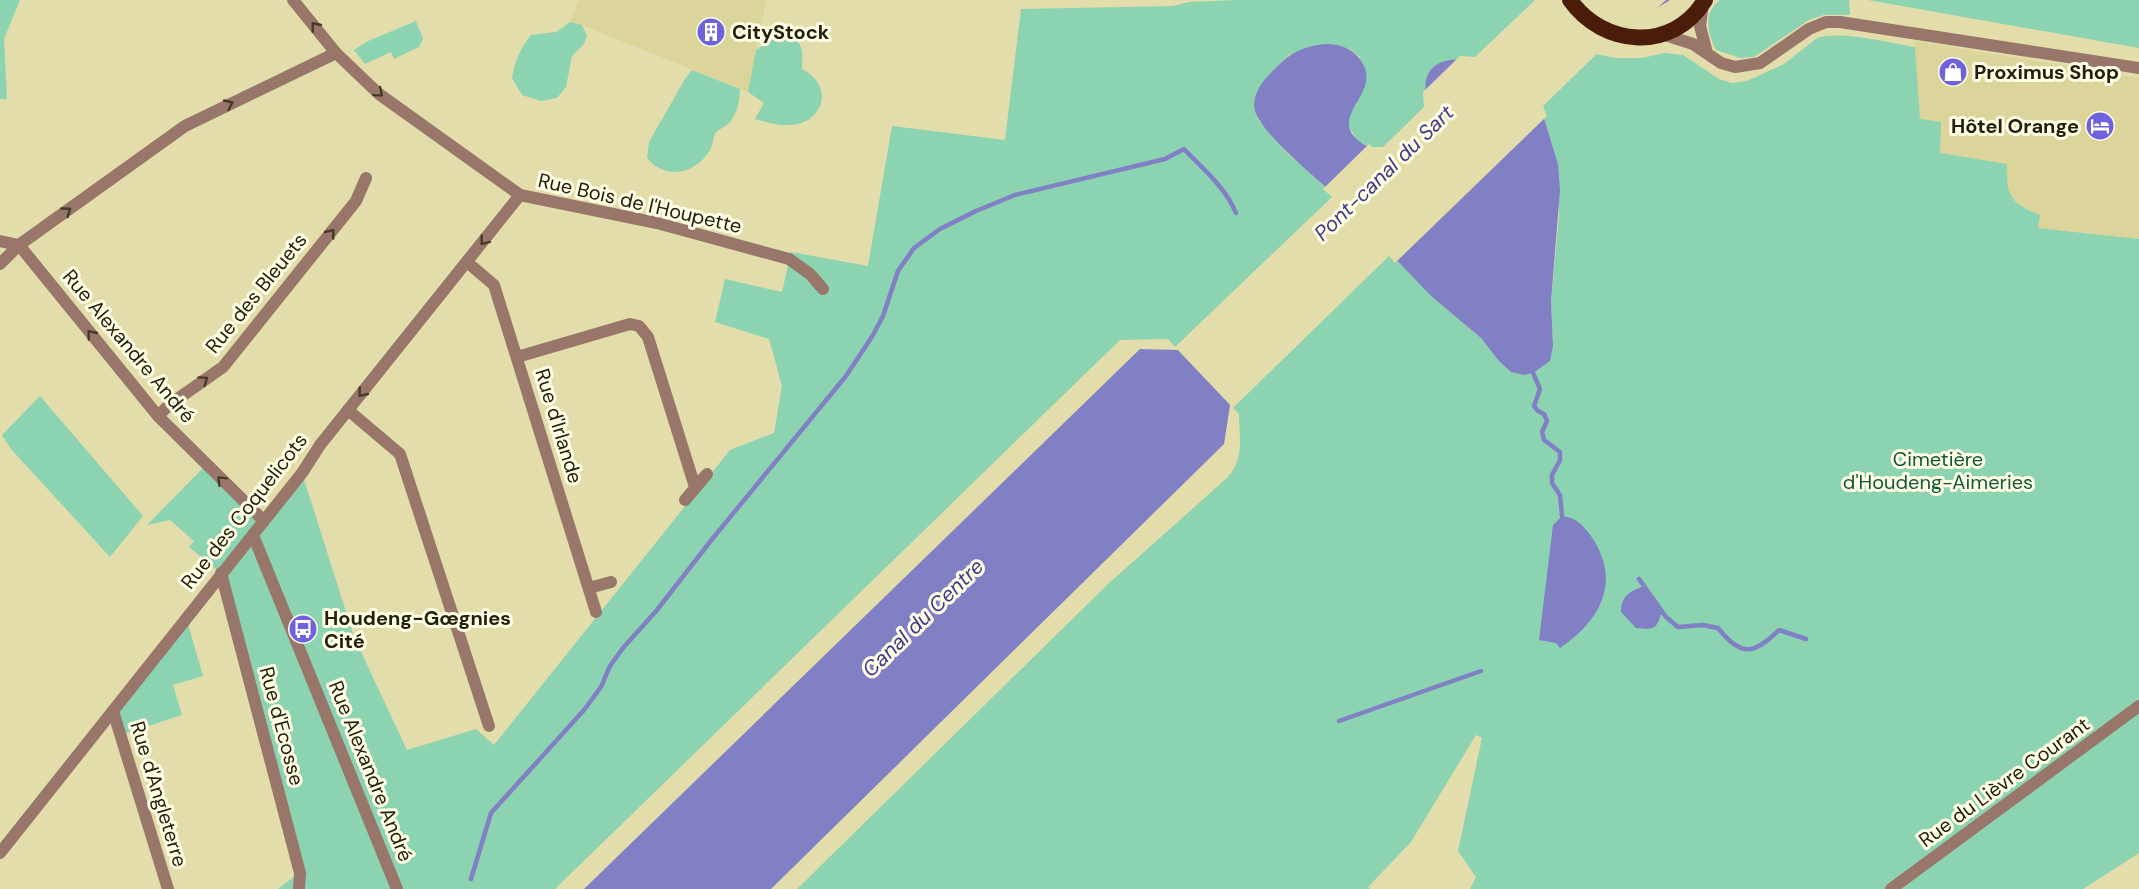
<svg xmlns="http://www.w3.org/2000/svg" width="2139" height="889" viewBox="0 0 2139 889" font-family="'DM Sans',sans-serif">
  <rect width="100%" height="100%" fill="#e2ddab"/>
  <!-- built -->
  <path fill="#dbd59b" d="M579,0H766L748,92L582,25L570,22Z
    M1914,41L2139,78V239L2038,228L2039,215L2022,208L2010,195L2007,184V164L1940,153L1920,120Z"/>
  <!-- green -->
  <path fill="#8cd3b1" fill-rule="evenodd" d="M0,0H20L4,39L7,99H0Z
    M1236,0H1540L1590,53L1616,58H1642L1665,53L1683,55L1719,79L1732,83L1747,81L1784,64L1817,38C1838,30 1891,43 1915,47L1920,119L1941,122L1940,153L2007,164C2006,195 2010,203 2040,215L2038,228L2139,239V853L2083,889H1470L1476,877L1458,851L1482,738L1476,735L1411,842L1368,887L1370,889H797L1107,585L1228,477C1245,457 1239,438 1239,414L1168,339L1120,340L555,889H278L300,872L221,573L189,547L194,541L170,520L147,525L206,465L263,520L302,473L354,637L407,750L476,729L494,745L730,450L774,433L782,386L769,339L715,322L725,279L782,292L791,252L868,266L892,126L1005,140L1021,9L1173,6L1189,2ZM1335,44L1351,50L1360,57L1357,104L1350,114L1348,125C1362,153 1376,150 1403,151L1429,130L1426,85L1427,75L1539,102L1558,165L1559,216L1551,303L1553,346L1498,360L1481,338L1431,296L1351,210L1288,154L1259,121L1254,109L1260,87L1271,72L1289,55L1322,45Z
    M1720,0H1849L1850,15H1824L1809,20L1754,57L1740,58L1716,50C1708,33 1702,14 1720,0Z
    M1868,0H2139V48Z
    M416,21L423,39L419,47L394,59L391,52L365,64L354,50L368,41Z
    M570,22L582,25L587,35L584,44L572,56L566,87L557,98L541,101L522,95L512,78C515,62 520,48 531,35L556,32Z
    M785,36C806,41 802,52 802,69C836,86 823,125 788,125C777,126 765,122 755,119L764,103L748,92L756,50L774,39Z
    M692,70L740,89C740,101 737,115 728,124C725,127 719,129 716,132C713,137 713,145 710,150C695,175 665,180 647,158L649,142L685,79Z
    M40,396L143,516L110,557L11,449L2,435Z
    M186,617L203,676L173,685L182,715L121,735L113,711Z"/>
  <!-- water -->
  <path fill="#8180c4" d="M1539,0H1670L1654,10L1636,15L1540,105L1558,164L1560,190L1551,302L1553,346L1550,361L1533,373L1524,375L1511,372L1498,360L1481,338L1431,296L1389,252L1230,405L1224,444L771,889H584L1140,349L1178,350L1336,196C1318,180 1254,128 1254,106C1254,87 1270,73 1283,61C1295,49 1321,41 1338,45C1350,49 1357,53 1363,64C1380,94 1328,117 1359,141C1368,148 1373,150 1384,150L1427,108C1427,98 1423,84 1428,74C1437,57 1461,58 1476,61Z
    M1562,516C1575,517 1583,525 1591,536C1622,581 1601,620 1560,648L1556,643L1539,640L1553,525Z
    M1644,586L1662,610C1657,629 1655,630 1636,628L1621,612C1621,596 1630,591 1644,586Z"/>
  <!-- pier -->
  <path fill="#e2ddab" d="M1535,0H1666L1651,14L1634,18L1543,106L1547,116L1395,263L1389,256L1233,408L1175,347L1332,197L1323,189L1369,144L1372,147H1383L1424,107L1423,92L1460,56L1475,57Z"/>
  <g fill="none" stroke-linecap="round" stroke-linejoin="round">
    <!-- stream -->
    <path stroke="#8180c4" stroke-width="4.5" d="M1533,373L1540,389L1534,406L1538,411L1544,414L1547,421L1542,432L1544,440L1560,452V460L1552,475V483L1560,495L1562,516
      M1639,579L1666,617L1678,627L1703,625L1718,628C1741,657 1753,655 1779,630L1806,639
      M1339,721L1481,671
      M471,879L491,813L584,710L601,687L610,666L623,648L657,610L713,538L846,376L873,335L883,316L898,271L914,248L940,229L976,211L1015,195L1165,159L1184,149C1203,169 1226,188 1236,213"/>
    <!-- minor -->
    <path stroke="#98776a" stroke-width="12" d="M293,0L336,53
      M1703,4L1700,26L1707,53
      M1662,34L1693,44L1721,63L1735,67L1760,63L1809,29L1826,22H1840L2139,68
      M520,195L657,223L789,259L810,274L823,289
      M467,262L494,285L596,612
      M0,264L19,245
      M517,357L630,324L639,326L648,337L695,487
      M348,410L400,454L489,726
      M158,416L169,405L223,367L356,201L366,178
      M685,500L707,474
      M221,573L300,873L299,889
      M589,588L611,582
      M113,711L168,889
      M1891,889L2139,706"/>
    <!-- tertiary -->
    <path stroke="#98776a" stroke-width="12" d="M0,241L19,245
      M19,245L158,416L263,520
      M253,535L397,889
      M0,853L302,473L320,445L520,195L379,94L336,53L185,126L19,245"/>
    <!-- trunk -->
    <path stroke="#491d09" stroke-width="16" d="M1570,0C1603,47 1673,53 1705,0"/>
  </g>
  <!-- one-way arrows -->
  <defs><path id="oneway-chevron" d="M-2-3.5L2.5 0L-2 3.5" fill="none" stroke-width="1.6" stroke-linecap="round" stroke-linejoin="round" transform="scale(1.5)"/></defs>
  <g stroke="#463b29">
    <use href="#oneway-chevron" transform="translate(315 26) rotate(-129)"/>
    <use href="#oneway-chevron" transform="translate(379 93) rotate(40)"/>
    <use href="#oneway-chevron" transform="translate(229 104) rotate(-25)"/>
    <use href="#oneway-chevron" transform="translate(67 211) rotate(-36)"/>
    <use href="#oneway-chevron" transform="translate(331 233) rotate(-51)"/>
    <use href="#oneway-chevron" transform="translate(484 241) rotate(128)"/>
    <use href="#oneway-chevron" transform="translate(91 334) rotate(-129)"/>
    <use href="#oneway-chevron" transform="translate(204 380) rotate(-35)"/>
    <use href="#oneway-chevron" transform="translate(362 393) rotate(129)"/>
    <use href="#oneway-chevron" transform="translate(221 480) rotate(-135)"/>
  </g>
  <!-- icons -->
  <defs>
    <g id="building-disc" transform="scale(1.5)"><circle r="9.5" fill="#6e63dd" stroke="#fffde4"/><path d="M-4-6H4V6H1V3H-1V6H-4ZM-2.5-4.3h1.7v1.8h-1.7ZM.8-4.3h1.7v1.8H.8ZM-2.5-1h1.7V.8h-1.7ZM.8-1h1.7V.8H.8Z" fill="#fff"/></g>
    <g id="shop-disc" transform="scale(1.5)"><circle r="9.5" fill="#6e63dd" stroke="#fffde4"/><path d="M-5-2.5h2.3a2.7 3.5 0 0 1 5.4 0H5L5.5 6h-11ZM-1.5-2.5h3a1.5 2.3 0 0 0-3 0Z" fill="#fff"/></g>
    <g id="hotel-disc" transform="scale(1.5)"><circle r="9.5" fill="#6e63dd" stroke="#fffde4"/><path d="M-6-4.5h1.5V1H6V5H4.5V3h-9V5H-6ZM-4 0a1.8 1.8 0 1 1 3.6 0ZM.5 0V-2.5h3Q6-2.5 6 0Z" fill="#fff"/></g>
    <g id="bus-disc" transform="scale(1.5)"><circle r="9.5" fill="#6e63dd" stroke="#fffde4"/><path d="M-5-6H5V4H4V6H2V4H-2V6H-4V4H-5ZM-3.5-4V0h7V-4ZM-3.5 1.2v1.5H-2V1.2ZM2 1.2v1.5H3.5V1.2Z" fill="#fff"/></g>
  </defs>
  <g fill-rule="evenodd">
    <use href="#building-disc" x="711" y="32"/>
    <use href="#shop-disc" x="1953" y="72"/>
    <use href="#hotel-disc" x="2100" y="126"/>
    <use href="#bus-disc" x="303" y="629"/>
  </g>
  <g text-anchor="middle" stroke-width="6" stroke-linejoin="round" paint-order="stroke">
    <!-- poi labels -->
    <g font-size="20" font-weight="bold" fill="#23210d" stroke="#fffde4" text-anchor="start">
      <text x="732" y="39">CityStock</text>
      <text x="1974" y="79">Proximus Shop</text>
      <text x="2079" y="133" text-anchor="end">Hôtel Orange</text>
      <text x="324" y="625">Houdeng-Gœgnies<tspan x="324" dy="23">Cité</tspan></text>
    </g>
    <!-- street labels -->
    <g font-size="20" fill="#23210d" stroke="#fffde4">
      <text transform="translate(640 203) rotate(13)" y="7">Rue Bois de l'Houpette</text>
      <text transform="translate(256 293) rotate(-51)" y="7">Rue des Bleuets</text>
      <text transform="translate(129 346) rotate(50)" y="7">Rue Alexandre André</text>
      <text transform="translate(559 426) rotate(73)" y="7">Rue d'Irlande</text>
      <text transform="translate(244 511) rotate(-52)" y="7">Rue des Coquelicots</text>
      <text transform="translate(282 726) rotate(75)" y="7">Rue d'Ecosse</text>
      <text transform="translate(371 771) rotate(68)" y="7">Rue Alexandre André</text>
      <text transform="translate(2004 782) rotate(-36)" y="7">Rue du Lièvre Courant</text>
      <text transform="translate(159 794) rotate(73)" y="7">Rue d'Angleterre</text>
    </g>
    <!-- park labels -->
    <g font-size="20" fill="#12563c" stroke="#fffde4">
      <text x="1938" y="466">Cimetière<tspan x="1938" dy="23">d'Houdeng-Aimeries</tspan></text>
    </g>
    <!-- water labels -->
    <g font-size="21" font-style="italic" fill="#41398b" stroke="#fffde4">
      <text transform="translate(1384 173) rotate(-44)" y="7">Pont-canal du Sart</text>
      <text transform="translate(923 618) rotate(-44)" y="7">Canal du Centre</text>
    </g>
  </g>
</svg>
